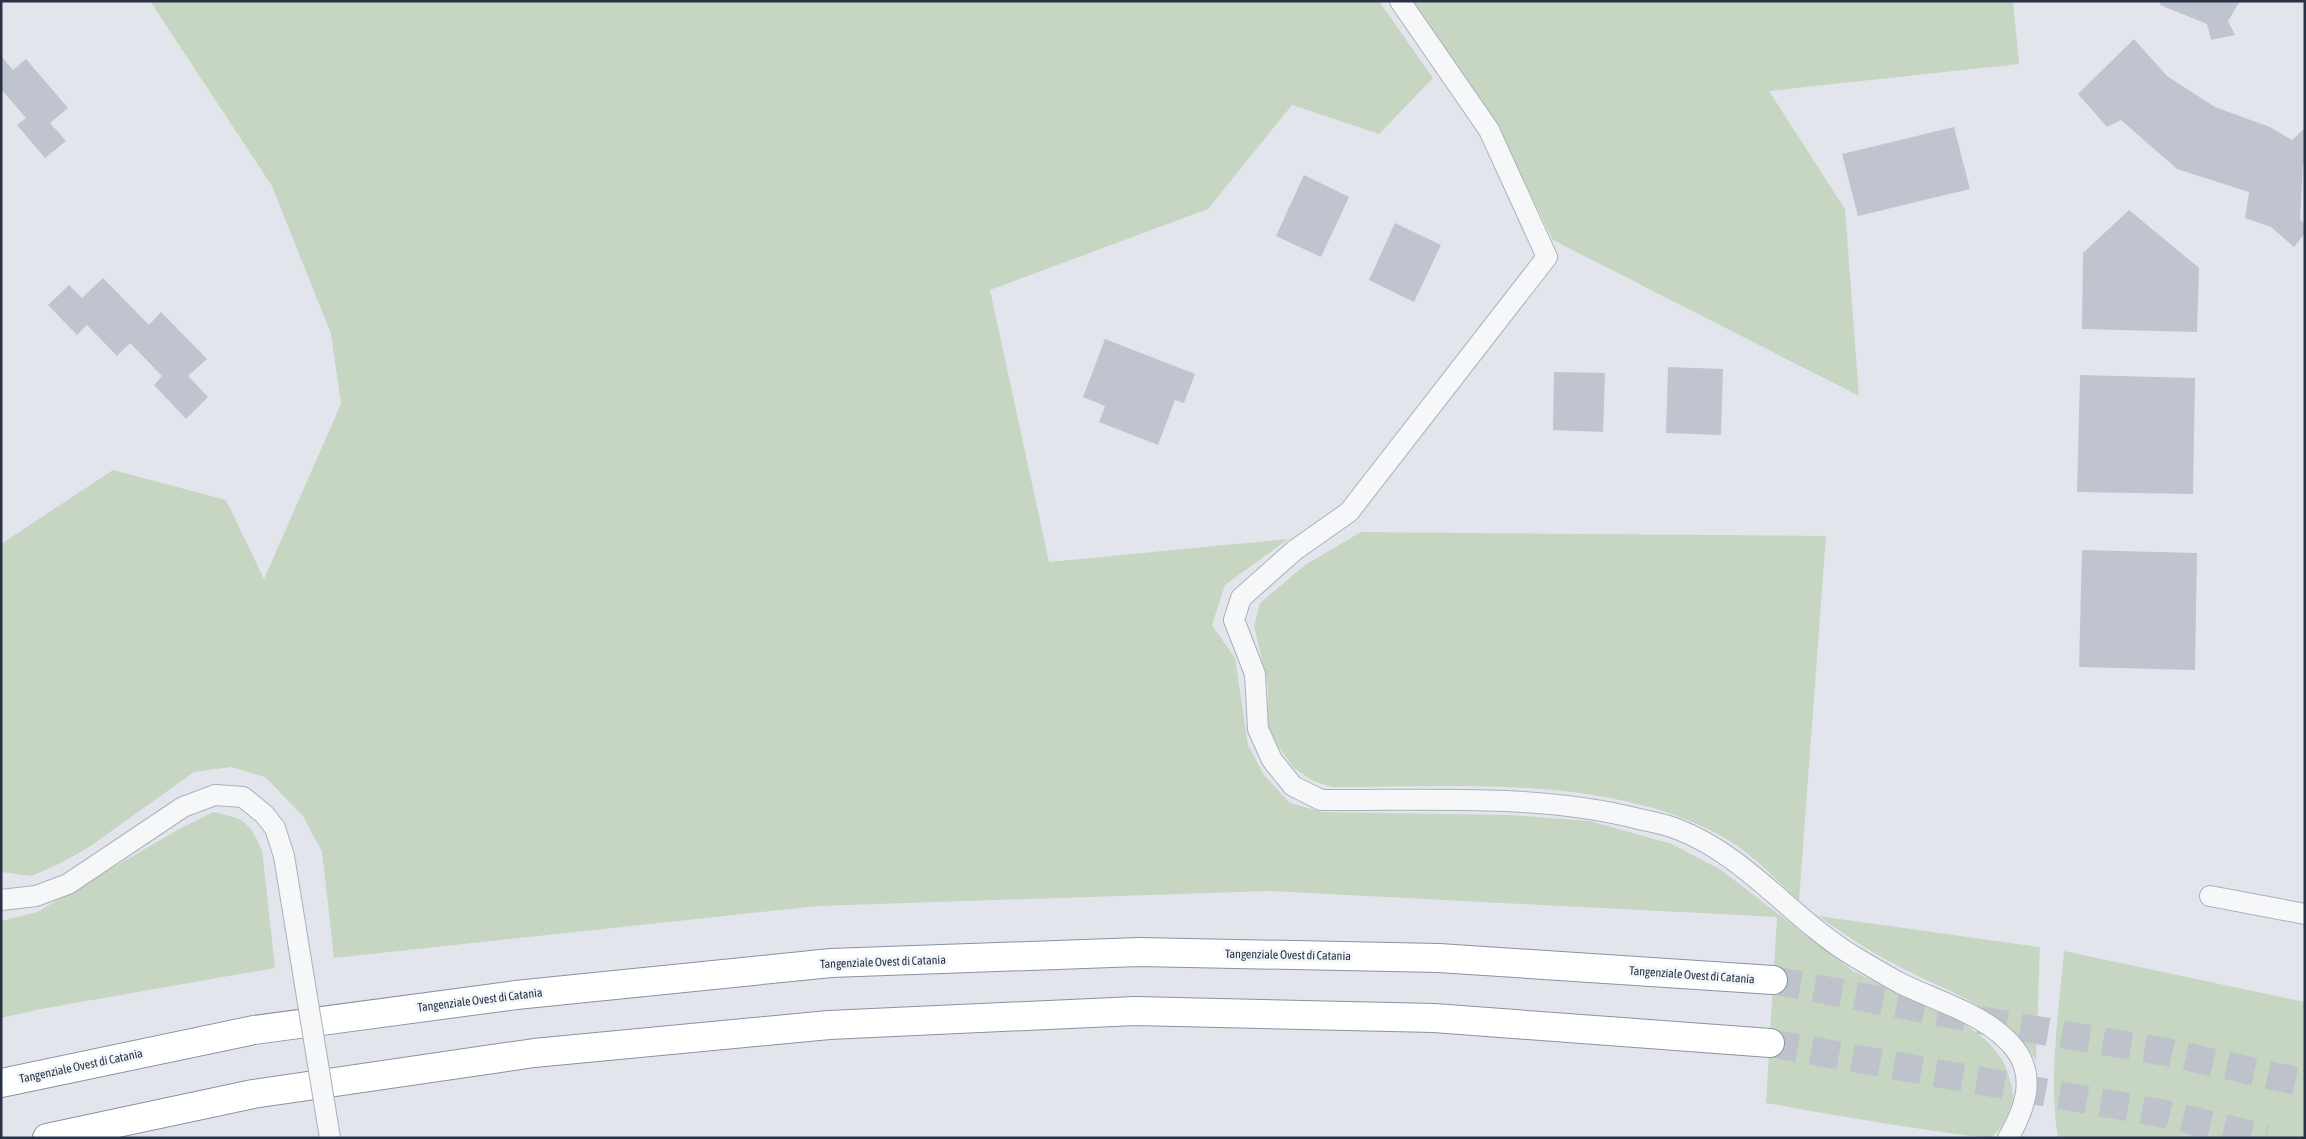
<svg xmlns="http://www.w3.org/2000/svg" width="2306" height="1139" viewBox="0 0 2306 1139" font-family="'Asap Condensed',sans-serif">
  <rect width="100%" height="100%" fill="#e2e6ec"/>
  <!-- green -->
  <path fill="#c7d6c3" d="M150,1H1379L1433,78L1379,134L1292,105L1208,209L990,290L1049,562L1288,539L1225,585L1212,625L1235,658L1248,745L1264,775L1290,803L1323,812L1510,815L1590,821L1672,844L1721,870L1853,971L1966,1025C1994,1044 2008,1060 2013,1094C2014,1105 2001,1132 1991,1137C1972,1139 1799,1109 1766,1103L1777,917L1268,891L818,906L334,958L322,852L303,816L265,777L231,767L194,772L89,847L61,863L31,876L1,872V544L113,470L226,500L264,579L341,404L331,334L272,186Z
    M1412,1H2013L2019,64L1769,91L1845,209L1859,396L1553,240L1499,131Z
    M1361,532L1826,536L1799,901C1775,879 1752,853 1723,837C1609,774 1458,787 1332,787L1313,781L1294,768L1279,748L1268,726V686L1254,626L1260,603L1305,565Z
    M213,812C243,819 248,819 262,850L275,968L41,1009L1,1018V921L37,912L179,829Z
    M1818,916L2040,947L2036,1061C2008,1009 1945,991 1896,965C1868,951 1843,933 1818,916Z
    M2064,951L2305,1002V1138H2058C2048,1076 2059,1013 2064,951Z"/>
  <!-- building -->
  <path fill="#bfc4cf" d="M2161,1H2240L2228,21L2235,35L2211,40L2207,24L2160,5Z
    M2134,39L2167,76L2215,107L2270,127L2292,140L2304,129L2305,162L2303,164L2300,219L2305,225V233L2294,247L2271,227L2245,218L2249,192L2177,169L2121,120L2107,127L2078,94Z
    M1,56L13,70L26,59L68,108L50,123L66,141L45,158L17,125L26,118L1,89Z
    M1954,127L1970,189L1858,216L1842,154Z
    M1304,175L1349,197L1321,257L1276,236Z
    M2129,210L2199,268L2197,332L2082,329L2083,253Z
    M1395,223L1441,245L1414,302L1369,280Z
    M103,278L149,325L161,312L207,359L188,376L208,397L186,419L154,385L162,376L130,343L117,356L87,325L77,335L48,305L69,285L82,298Z
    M1105,339L1195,374L1184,403L1175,400L1158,445L1099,422L1105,406L1083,397Z
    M1668,367L1723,369L1721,435L1666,433Z
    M1554,372L1605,373L1603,432L1553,430Z
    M2080,375L2195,378L2193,494L2077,492Z
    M2082,550L2197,553L2195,670L2079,667Z"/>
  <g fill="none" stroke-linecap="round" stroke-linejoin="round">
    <!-- motorway-tunnel -->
    <path stroke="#bdc2cb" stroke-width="28" stroke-dasharray="28 14" stroke-linecap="butt" d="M1773,980L1996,1023L2166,1052L2305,1083
      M1770,1043L2160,1113L2266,1138"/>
    <!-- service casing -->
    <g stroke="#aab0ba" stroke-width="22">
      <path id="service" d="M1400,1L1489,130L1547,257L1349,512L1295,550L1241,598L1234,620L1255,674L1258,729L1272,760L1293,786L1321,800C1425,801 1538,793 1639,819C1652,822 1665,824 1677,829C1746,855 1793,920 1855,957C1870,966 1885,975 1900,983C1938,1002 1989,1015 2015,1049C2037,1078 2024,1111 2008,1138
        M2210,896L2305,914
        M1,900L36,896L68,884L183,807L215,795L243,797L264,814L275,828L284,856"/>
    </g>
    <!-- motorway casing -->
    <g stroke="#8992a3" stroke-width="30">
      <path id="motorway" d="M1,1083L254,1030L516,995L831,963L1139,952L1439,958L1773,980
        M47,1138L253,1094L534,1053L829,1025L1135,1011L1434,1018L1770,1043"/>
    </g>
    <!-- service -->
    <use href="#service" stroke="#f6f7f9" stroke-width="20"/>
    <!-- motorway -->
    <use href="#motorway" stroke="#fff" stroke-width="28"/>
    <!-- service-bridge casing -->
    <g stroke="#aab0ba" stroke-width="22" stroke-linecap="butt">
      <path id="service-bridge" d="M284,856L330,1138"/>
    </g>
    <!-- service-bridge -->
    <use href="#service-bridge" stroke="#f6f7f9" stroke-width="20"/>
  </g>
  <g text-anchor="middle" stroke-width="5" stroke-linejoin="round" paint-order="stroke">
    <!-- street labels -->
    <g font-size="12" fill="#293245" stroke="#f2f5f9">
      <text transform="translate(1288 955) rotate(1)" y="4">Tangenziale Ovest di Catania</text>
      <text transform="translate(883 962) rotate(-2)" y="4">Tangenziale Ovest di Catania</text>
      <text transform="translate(1692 975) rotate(4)" y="4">Tangenziale Ovest di Catania</text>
      <text transform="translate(480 1000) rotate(-7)" y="4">Tangenziale Ovest di Catania</text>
      <text transform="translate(81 1066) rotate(-12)" y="4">Tangenziale Ovest di Catania</text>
    </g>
  </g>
  <!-- border -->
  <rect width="2306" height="1139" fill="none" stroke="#293245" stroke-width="5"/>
</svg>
